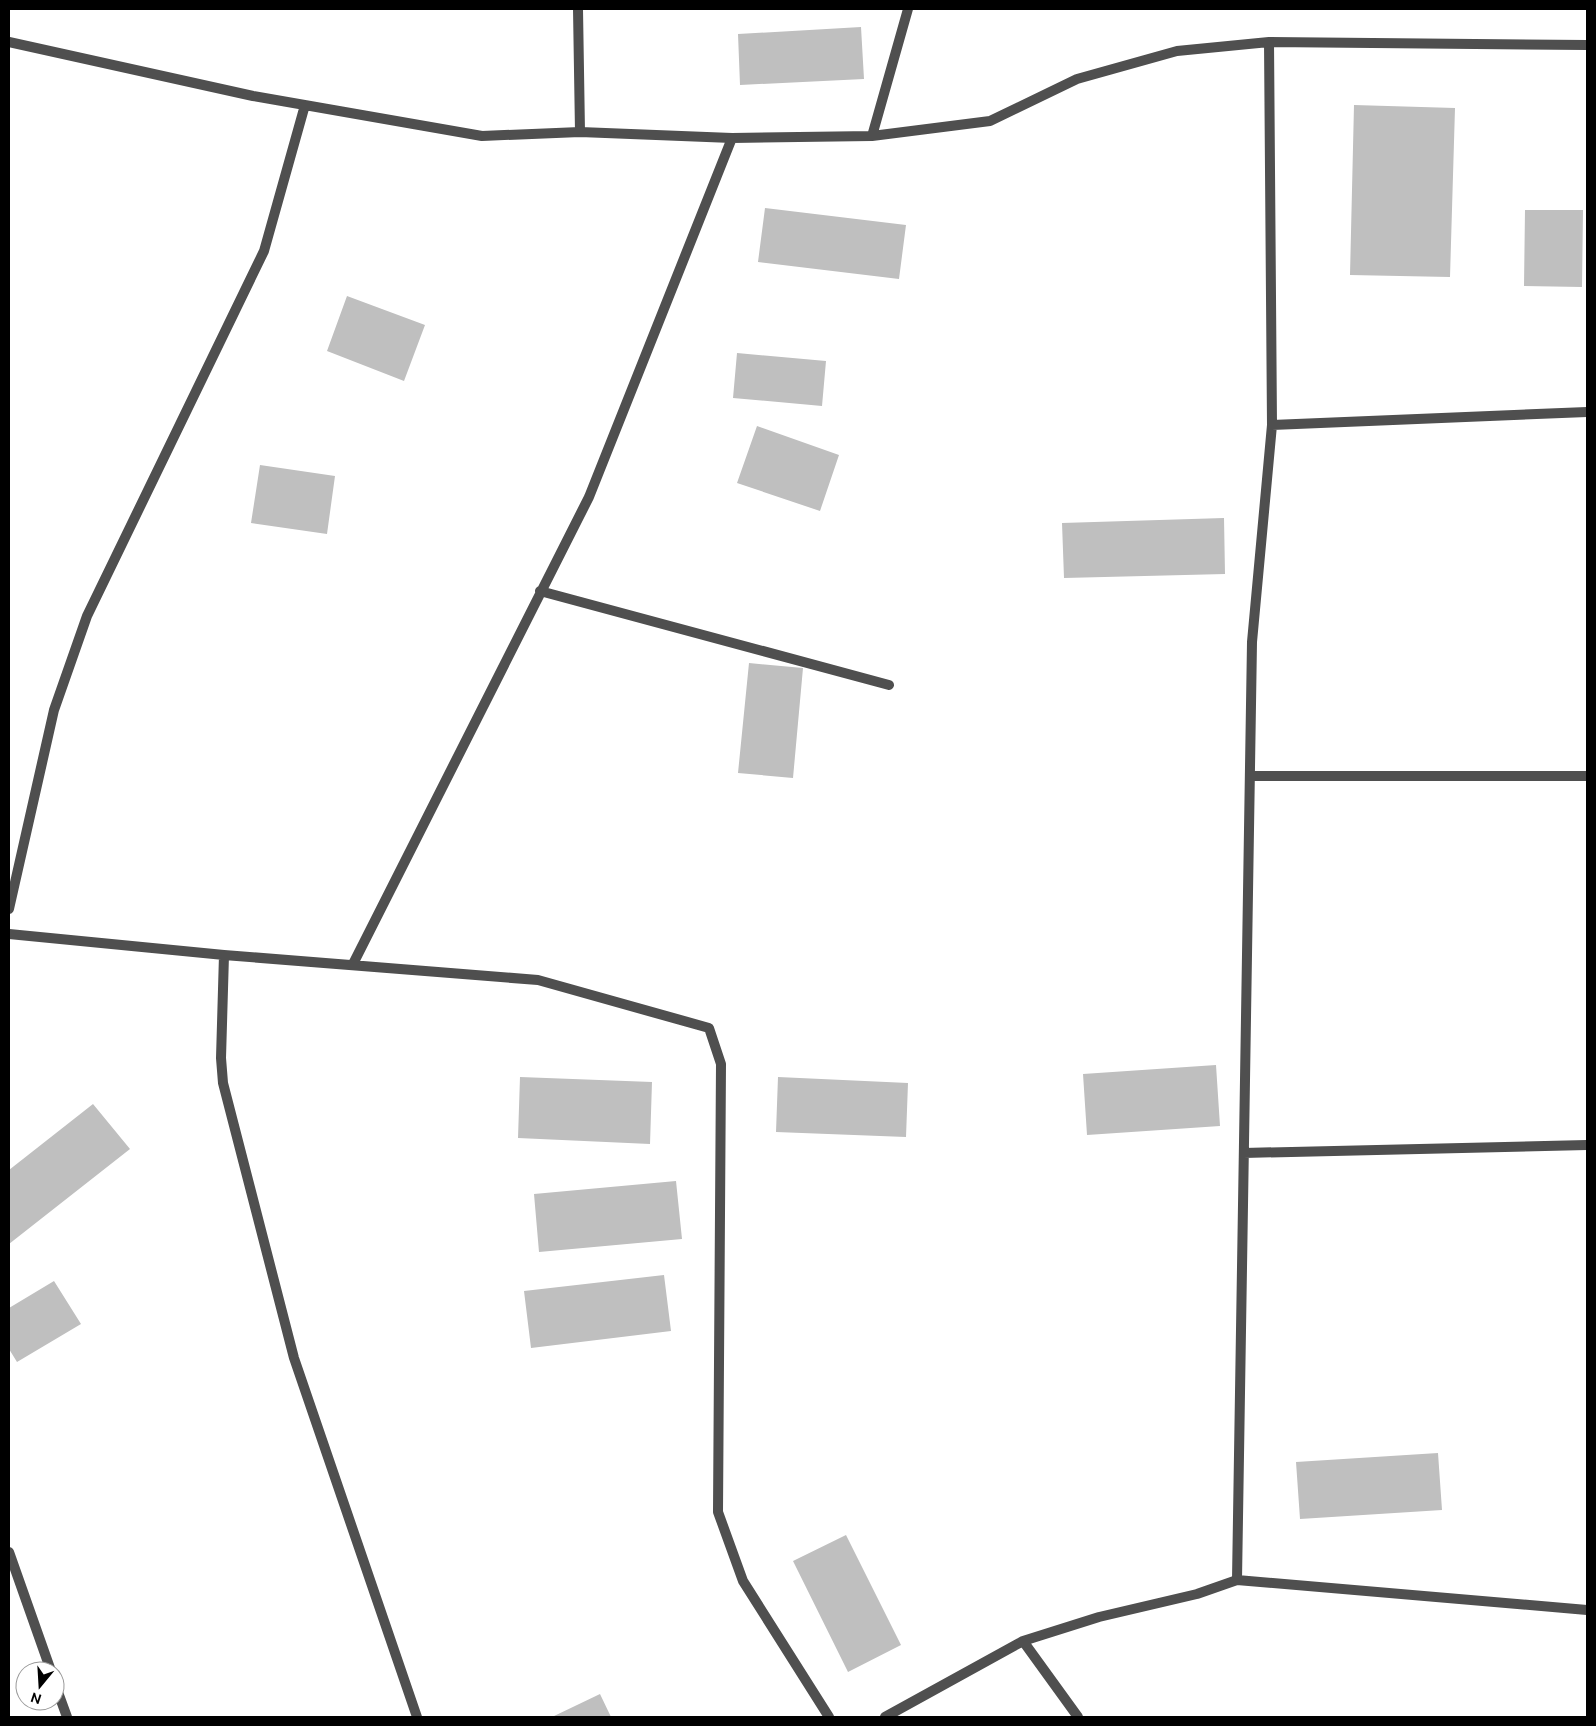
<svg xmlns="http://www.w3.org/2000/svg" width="1596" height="1726" viewBox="0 0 1596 1726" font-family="Ubuntu,sans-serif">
  <rect width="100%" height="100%" fill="#fff"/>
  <!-- building -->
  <path fill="#bfbfbf" d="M861,27L864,79L740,85L738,34Z
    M1354,105L1455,108L1450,277L1350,275Z
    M765,208L906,225L899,279L758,262Z
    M1525,210H1583L1582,287L1524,286Z
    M347,296L425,325L404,381L327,351Z
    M737,353L826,361L822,406L733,398Z
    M757,426L839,455L820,511L737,483Z
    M260,465L335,476L327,534L251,523Z
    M1224,518L1225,574L1064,578L1062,523Z
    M749,663L803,668L793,778L738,773Z
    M1216,1065L1220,1126L1087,1135L1083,1074Z
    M520,1077L652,1082L650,1144L518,1138Z
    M778,1077L908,1083L906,1137L776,1132Z
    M93,1104L130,1149L9,1244V1170Z
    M676,1181L682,1239L539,1252L534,1194Z
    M664,1275L671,1331L531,1348L524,1291Z
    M54,1281L81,1324L17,1362L9,1349V1308Z
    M1438,1453L1442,1510L1300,1519L1296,1462Z
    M846,1535L901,1645L848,1672L793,1561Z
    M600,1694L611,1717H552Z"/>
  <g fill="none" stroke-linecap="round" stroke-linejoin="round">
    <!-- minor -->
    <path stroke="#4f4f4f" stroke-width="10" d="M578,9L580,132
      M9,42L253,96L482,136L580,132L732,138L872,136L990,121L1077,79L1177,51L1269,42L1587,45
      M872,136L908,9
      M1272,425L1587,412
      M540,591L889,685
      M1250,776H1587
      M9,909L54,710L87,616L264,251L305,105
      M9,934L224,955L538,980L709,1028L721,1064L718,1512L743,1581L829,1717
      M224,955L221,1058L223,1083L294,1358L417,1717
      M353,964L589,497L732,138
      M1244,1153L1587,1145
      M9,1552L51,1671
      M1237,1580L1252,642L1272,425L1269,42
      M1023,1641L1078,1717
      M55,1684L67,1717
      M885,1717L1023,1641L1099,1617L1197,1594L1237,1580L1587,1610"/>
  </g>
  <!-- border -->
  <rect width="1596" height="1726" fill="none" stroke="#000000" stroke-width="20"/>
  <!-- north arrow -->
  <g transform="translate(40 1686) rotate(198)"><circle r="24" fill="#ffffff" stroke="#999999"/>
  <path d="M0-4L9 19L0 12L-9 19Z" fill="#000000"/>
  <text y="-8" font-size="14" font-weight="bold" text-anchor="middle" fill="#000000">N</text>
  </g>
</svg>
